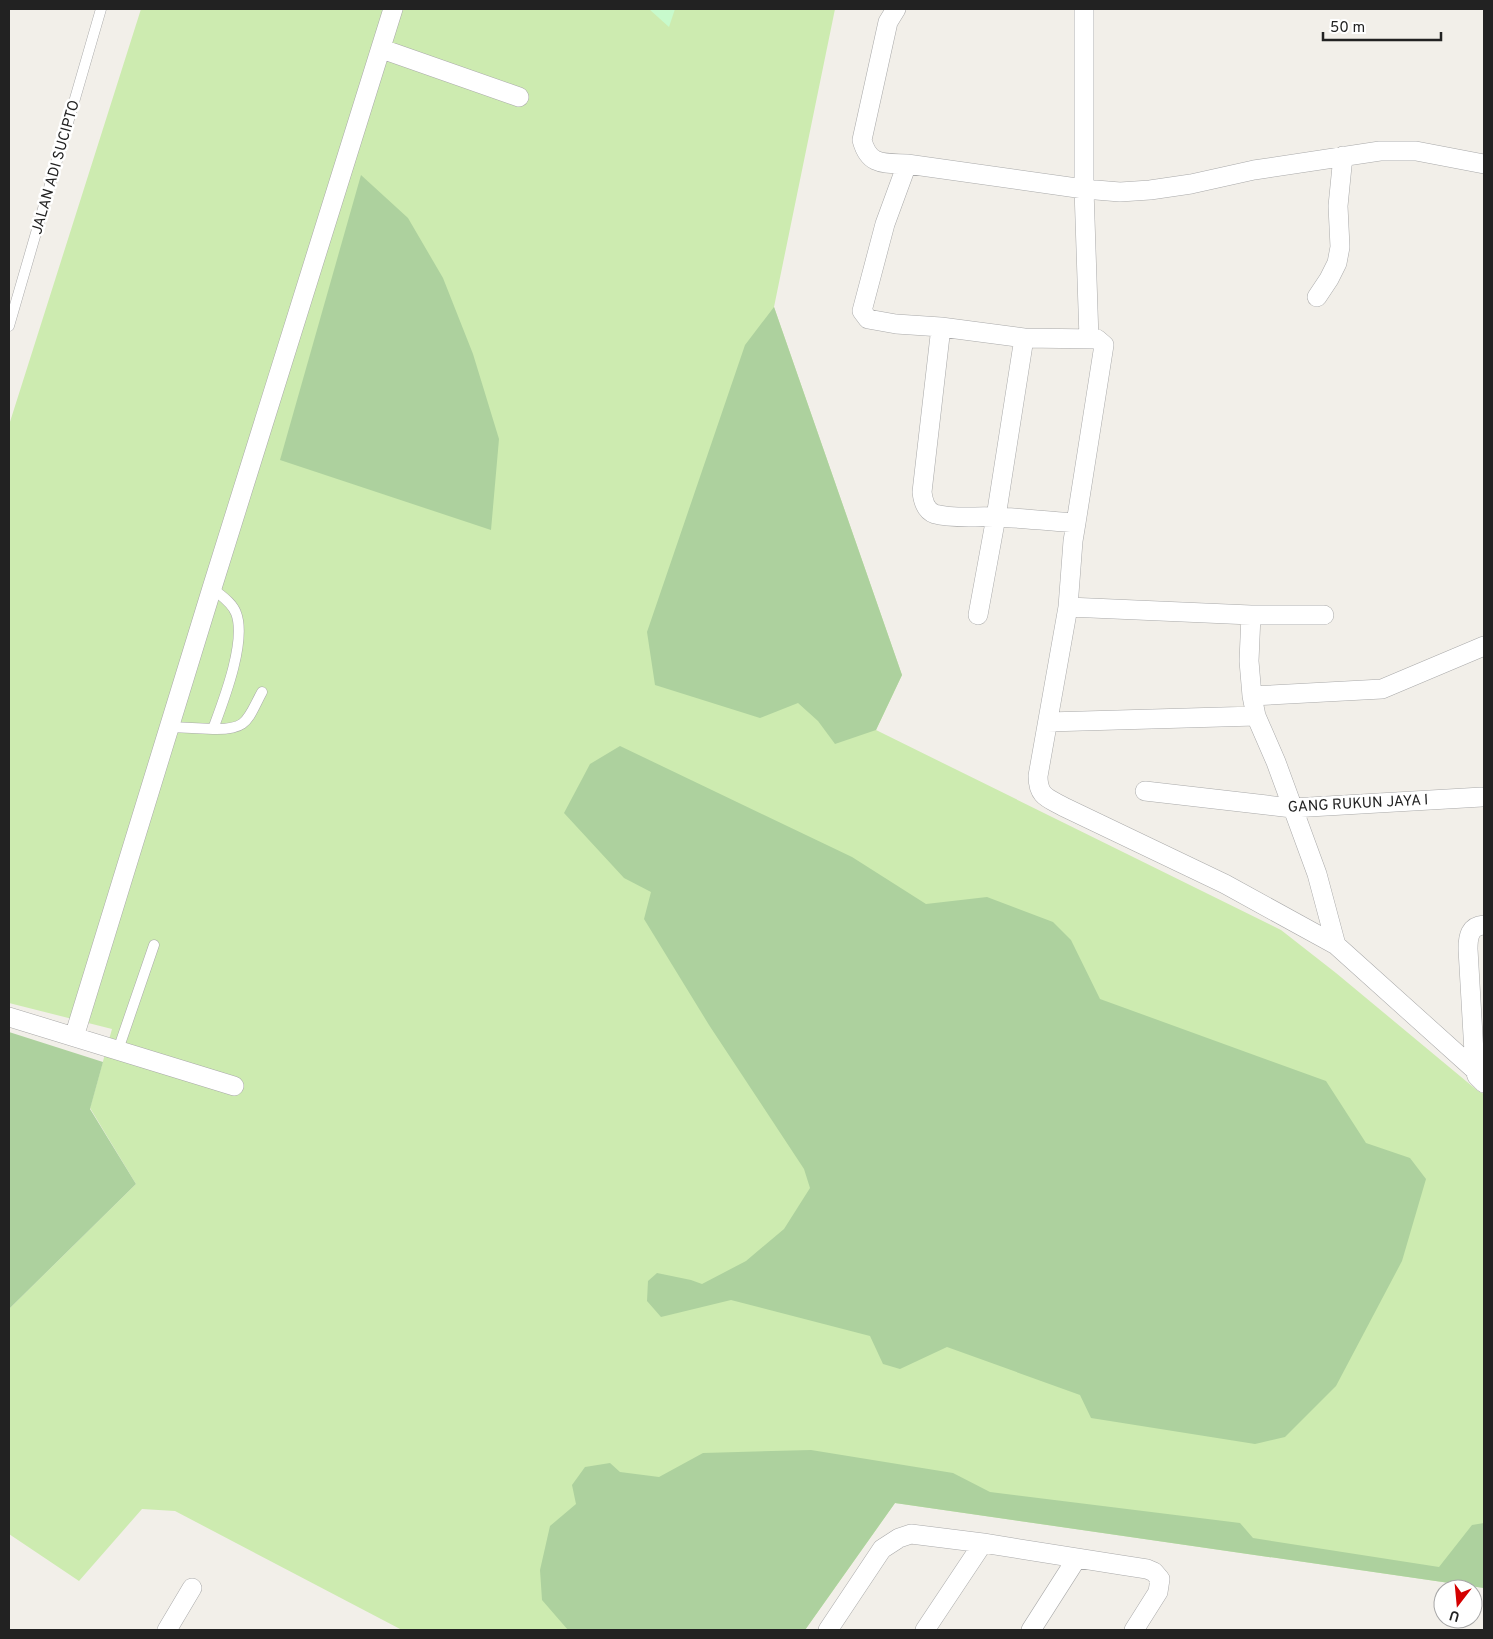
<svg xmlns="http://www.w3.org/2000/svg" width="1493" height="1639" viewBox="0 0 1493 1639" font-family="Overpass,sans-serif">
  <rect width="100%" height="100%" fill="#f2efe9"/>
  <!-- grass -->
  <path fill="#cdebb0" d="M141,9H835L774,307L902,675L876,730L1281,930L1336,973L1478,1091L1484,1094V1588L895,1503L805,1630H402L175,1511L142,1509L79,1581L9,1534V1309L136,1184L90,1108L112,1029L9,1003V425Z"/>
  <!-- forest -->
  <path fill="#add19e" d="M361,175L408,218L443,278L473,354L499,439L491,530L280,460Z
    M774,307L902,675L876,730L835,744L818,721L798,703L760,718L655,685L647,632L745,345Z
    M620,746L852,857L926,904L987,897L1053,922L1071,940L1100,999L1326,1081L1366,1143L1410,1158L1426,1179L1402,1261L1336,1386L1285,1437L1255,1444L1091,1418L1080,1395L947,1347L900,1369L883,1364L870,1336L731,1300L661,1317L647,1301L648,1281L657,1273L691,1280L702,1284L746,1261L784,1229L810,1188L804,1169L709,1025L644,919L651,892L624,878L564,813L590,764Z
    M9,1032L103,1062L90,1109L136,1184L9,1309Z
    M811,1450L953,1473L990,1492L1240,1523L1253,1538L1439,1567L1472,1525L1484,1523V1588L895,1503L805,1630H568L542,1600L540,1570L550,1526L576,1504L572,1485L585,1467L610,1463L620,1472L659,1477L703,1453Z"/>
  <!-- park -->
  <path fill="#c8facc" d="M649,9H675L669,27Z"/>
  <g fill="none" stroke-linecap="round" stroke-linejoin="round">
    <!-- service casing -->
    <g stroke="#a9a9a9" stroke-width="11">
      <path id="service" d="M9,326L101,9
        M171,727L213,729C223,702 247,641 236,613C232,602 220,595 212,588
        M213,729C248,730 247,720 262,692
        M118,1050L154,945"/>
    </g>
    <!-- minor casing -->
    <g stroke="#a9a9a9" stroke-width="20">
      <path id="minor" d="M896,9L888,22L862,140C869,166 883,163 907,164L1084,189L1120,192L1150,190L1191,184L1254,170L1380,151H1416L1484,164
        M1084,9V189L1089,339
        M382,49L519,97
        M907,164L885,224L862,311L868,319L896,324L941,327L922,492C923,501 926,511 935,514C952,519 977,516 994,517C1022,518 1049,521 1076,523L1073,541L1068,607L1251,615H1324
        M1317,297L1329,279L1337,263L1340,247L1338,206L1343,156
        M941,327L1024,338L1097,339L1104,345L1076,523
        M1068,607L1038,776C1038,797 1048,798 1064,807L1225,884L1336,945
        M978,615L996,517L1024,338
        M1251,615L1249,661L1252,696L1256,716L1276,762L1317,874L1336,945L1475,1070
        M1252,696L1382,689L1484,646
        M1048,722L1256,716
        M1145,791L1292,808L1482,797
        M1484,925C1470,926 1468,936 1468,949L1475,1070L1477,1076L1484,1083
        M9,1017L234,1086
        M74,1037L212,588L393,9
        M167,1630L192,1588
        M828,1630L882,1549L899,1538L911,1534L983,1543L1121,1565L1147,1569L1154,1572L1160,1579L1158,1592L1134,1630
        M925,1630L983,1543
        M1031,1630L1077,1558"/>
    </g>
    <!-- service -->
    <use href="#service" stroke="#fff" stroke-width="10"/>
    <!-- minor -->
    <use href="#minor" stroke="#fff" stroke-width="19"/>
  </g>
  <g text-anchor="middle" stroke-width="5" stroke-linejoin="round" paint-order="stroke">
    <!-- street labels -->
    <g font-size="15" fill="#222" stroke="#fff">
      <text transform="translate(55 167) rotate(-74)" y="5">JALAN ADI SUCIPTO</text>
      <text transform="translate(1358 803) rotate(-3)" y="5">GANG RUKUN JAYA I</text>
    </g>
  </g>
  <!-- border -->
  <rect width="1493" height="1639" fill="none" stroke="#222222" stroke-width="20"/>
  <!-- north arrow -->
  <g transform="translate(1458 1604) rotate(196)"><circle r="24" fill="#ffffff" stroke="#a7a7a7"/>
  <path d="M0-4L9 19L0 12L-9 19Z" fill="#d40000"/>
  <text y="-8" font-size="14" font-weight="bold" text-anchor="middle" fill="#222222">U</text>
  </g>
  <!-- scale -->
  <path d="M1323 32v8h118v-8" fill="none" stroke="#222222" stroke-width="2.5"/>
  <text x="1330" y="32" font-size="15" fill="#222222" stroke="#ffffff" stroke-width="4" paint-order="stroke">50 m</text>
</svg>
